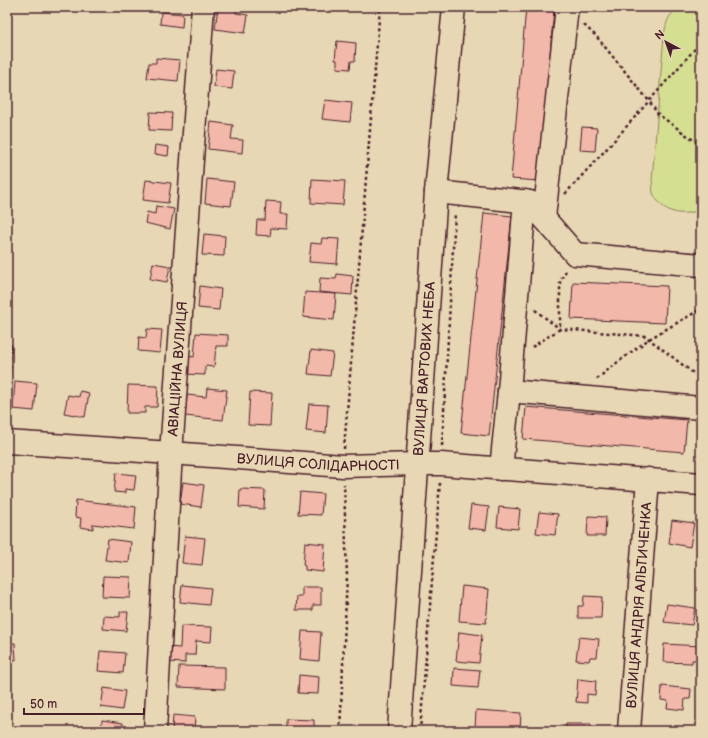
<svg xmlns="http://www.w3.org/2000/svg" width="708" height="738" viewBox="0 0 708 738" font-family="'Balsamiq Sans',sans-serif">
  <rect width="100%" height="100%" fill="#e8d7b4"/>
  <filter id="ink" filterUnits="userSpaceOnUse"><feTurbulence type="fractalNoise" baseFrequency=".025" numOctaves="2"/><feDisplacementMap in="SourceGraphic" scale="8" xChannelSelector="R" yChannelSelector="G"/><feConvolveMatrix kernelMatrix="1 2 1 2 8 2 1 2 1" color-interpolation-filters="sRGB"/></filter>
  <g filter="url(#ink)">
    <!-- green -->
    <path fill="#d4df92" stroke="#8f7f5e" d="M681,7H701V209C682,218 662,213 653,193C652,189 653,184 652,180L664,35C667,21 667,15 681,7Z"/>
    <!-- building -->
    <path fill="#f2b9aa" stroke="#4a1f2b" d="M218,7L236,8V13L248,15L245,33L215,29Z
      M526,7L554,9L539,181L511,179Z
      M161,12L183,14L182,27L160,24Z
      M337,41L356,43L355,61H351L350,69L337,68V60H335Z
      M156,58L180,60L178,81L147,78L149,63H156Z
      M216,69L234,71L232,89L214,87Z
      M325,100L352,103L350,122L322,119Z
      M150,112L172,113L171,131L149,130Z
      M211,122L233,125L231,139L243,140L242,153L208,149Z
      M582,127L597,128L595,151L580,150Z
      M155,145L169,147L168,156L154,154Z
      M207,179L234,182L231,206L205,203Z
      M312,179L345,181L343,205L311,203Z
      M146,180L171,183L168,203L143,200Z
      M266,201L281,202L280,214H288L287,229L271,228L270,236L256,235L257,220H265Z
      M156,206L174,209L170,229L145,223L147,212L155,214Z
      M484,213L512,216L489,436L461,433Z
      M204,234L225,236L224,256L202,255Z
      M322,238L339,239L337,264L309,262L311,243L321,244Z
      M153,263L170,266L167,282L150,279Z
      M337,274L353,276L352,295L319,292L320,278L336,279Z
      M573,282L667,286L665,323L571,319Z
      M200,286L221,289L219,310L198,308Z
      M305,292L336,294L334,320L303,317Z
      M147,329L162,330L160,353L138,351L139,337L146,338Z
      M196,333L228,335V346H216L214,367L205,366V375L186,374L188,356L194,357Z
      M7,345H12L10,361L7,360Z
      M311,350L333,353L330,376L308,374Z
      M7,365L11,366L7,399Z
      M15,381L37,383L34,411L13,409Z
      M128,385L158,386L157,407H145V413H127Z
      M207,388L227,390L223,420L185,416L187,395L206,397Z
      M80,391L89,393L85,417L64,413L68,395L79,397Z
      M250,392L272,393L270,426L248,425Z
      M309,404L328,405L326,433L306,431Z
      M526,407L687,420L684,452L523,439Z
      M116,473L136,475L134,490L125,489V493L114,492Z
      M183,482L204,485L201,507L180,504Z
      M240,489L265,490L264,509L239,507Z
      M300,492L323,494L321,515L298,514Z
      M76,500L136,507L134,529L93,524V529L80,527L81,518L75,517Z
      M471,505L489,507L486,530L468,528Z
      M499,507L520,509L518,529L497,527Z
      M539,512L558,514L555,535L536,533Z
      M588,516L606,517L605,536H587Z
      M672,520L694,523L690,547L669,543Z
      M185,536L205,538L202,565L182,563Z
      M108,539L131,542L129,563L105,560Z
      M305,542L325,544L323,572L305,570V566L303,565Z
      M103,576L131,577L130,598L102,597Z
      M182,585L211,588L209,605L180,602Z
      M462,586L489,589L486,623L459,621Z
      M302,587H321V605H313V610H296L297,596H302Z
      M584,596L602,597L601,618H578V606H583Z
      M667,604L695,608L692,625L664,622Z
      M120,612H128L126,631L103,629L104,616L120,617Z
      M181,626L212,627L211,642L196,641L195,655H185V663L168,662V647L180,648Z
      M302,631L321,632L319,661L300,659Z
      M459,632L482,635L479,663L456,661Z
      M579,637L599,639L597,657H590L589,661L576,660Z
      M7,643H15L16,660H7Z
      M664,644L701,646V660H692V663L663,662Z
      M100,651L125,653L123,673L98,671Z
      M179,666L225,667V689L178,687Z
      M454,668L480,670L478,688L453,686Z
      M299,675L319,677L318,694L298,693Z
      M578,679L596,681L595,695L587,694V703L576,702Z
      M662,686L691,689L690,699H685L684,710L667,708L668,701L661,700Z
      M104,688L125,691L122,710L101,707Z
      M476,710L521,713L520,731L475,729Z
      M173,715L195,717L194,731H172Z
      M286,719L314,720V731H286Z
      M102,720L123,723L122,731H101Z
      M566,724H591V731H566Z"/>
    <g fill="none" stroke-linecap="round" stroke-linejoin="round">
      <!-- minor casing -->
      <g stroke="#4a1f2b" stroke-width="25">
        <g id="minor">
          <path d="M436,192L530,202L575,254L701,265"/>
          <path d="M544,218L567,7"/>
          <path d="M509,391L701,408"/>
          <path id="s1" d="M7,442L171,453L343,466L418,464H441L701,484"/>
          <path d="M501,469L509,391L525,201"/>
          <path id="s2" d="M155,731L171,453L203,7"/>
          <path id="s3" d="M399,731L436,192L454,7"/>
          <path id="s4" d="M629,731L648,479"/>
        </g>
      </g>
      <!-- path -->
      <path stroke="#4a1f2b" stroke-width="2.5" stroke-dasharray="3 3" stroke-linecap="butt" d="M698,7L701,11
        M584,25L596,36L649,101L658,114L696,142L701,147
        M565,194L611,144L701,42
        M535,310L560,329L645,336L701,379
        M532,347L560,329V281L567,269
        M597,379L614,365L649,339L701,309
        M442,446L455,213
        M344,449L380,7
        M340,731L347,577L344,484
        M420,731L440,482"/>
      <!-- minor -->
      <use href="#minor" stroke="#e8d7b4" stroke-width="22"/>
    </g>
  </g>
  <g text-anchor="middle" stroke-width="3" stroke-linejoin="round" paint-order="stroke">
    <!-- street labels -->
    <g font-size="14" fill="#4a1f2b" stroke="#e8d7b4">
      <text dy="5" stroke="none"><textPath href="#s2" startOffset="363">АВІАЦІЙНА ВУЛИЦЯ</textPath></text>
      <text dy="5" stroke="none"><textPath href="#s3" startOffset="363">ВУЛИЦЯ ВАРТОВИХ НЕБА</textPath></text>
      <text dy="5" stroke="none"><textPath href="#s1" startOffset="312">ВУЛИЦЯ СОЛІДАРНОСТІ</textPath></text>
      <text dy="5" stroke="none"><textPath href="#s4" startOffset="126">ВУЛИЦЯ АНДРІЯ АЛЬТИЧЕНКА</textPath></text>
    </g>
  </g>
  <!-- margin -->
  <rect width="708" height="738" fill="none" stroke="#e8d7b4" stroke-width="24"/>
  <rect x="12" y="12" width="684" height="714" fill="none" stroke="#4a1f2b" stroke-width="1.5" filter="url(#ink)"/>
  <!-- north arrow -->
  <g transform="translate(666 42) rotate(319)" stroke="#e8d7b4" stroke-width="3" paint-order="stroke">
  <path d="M0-3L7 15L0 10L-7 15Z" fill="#4a1f2b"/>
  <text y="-6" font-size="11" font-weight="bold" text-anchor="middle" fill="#4a1f2b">N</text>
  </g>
  <!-- scale -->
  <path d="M24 708v6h120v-6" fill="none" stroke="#4a1f2b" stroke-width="2"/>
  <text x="30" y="708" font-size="12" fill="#4a1f2b" stroke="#e8d7b4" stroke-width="3" paint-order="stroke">50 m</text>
</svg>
